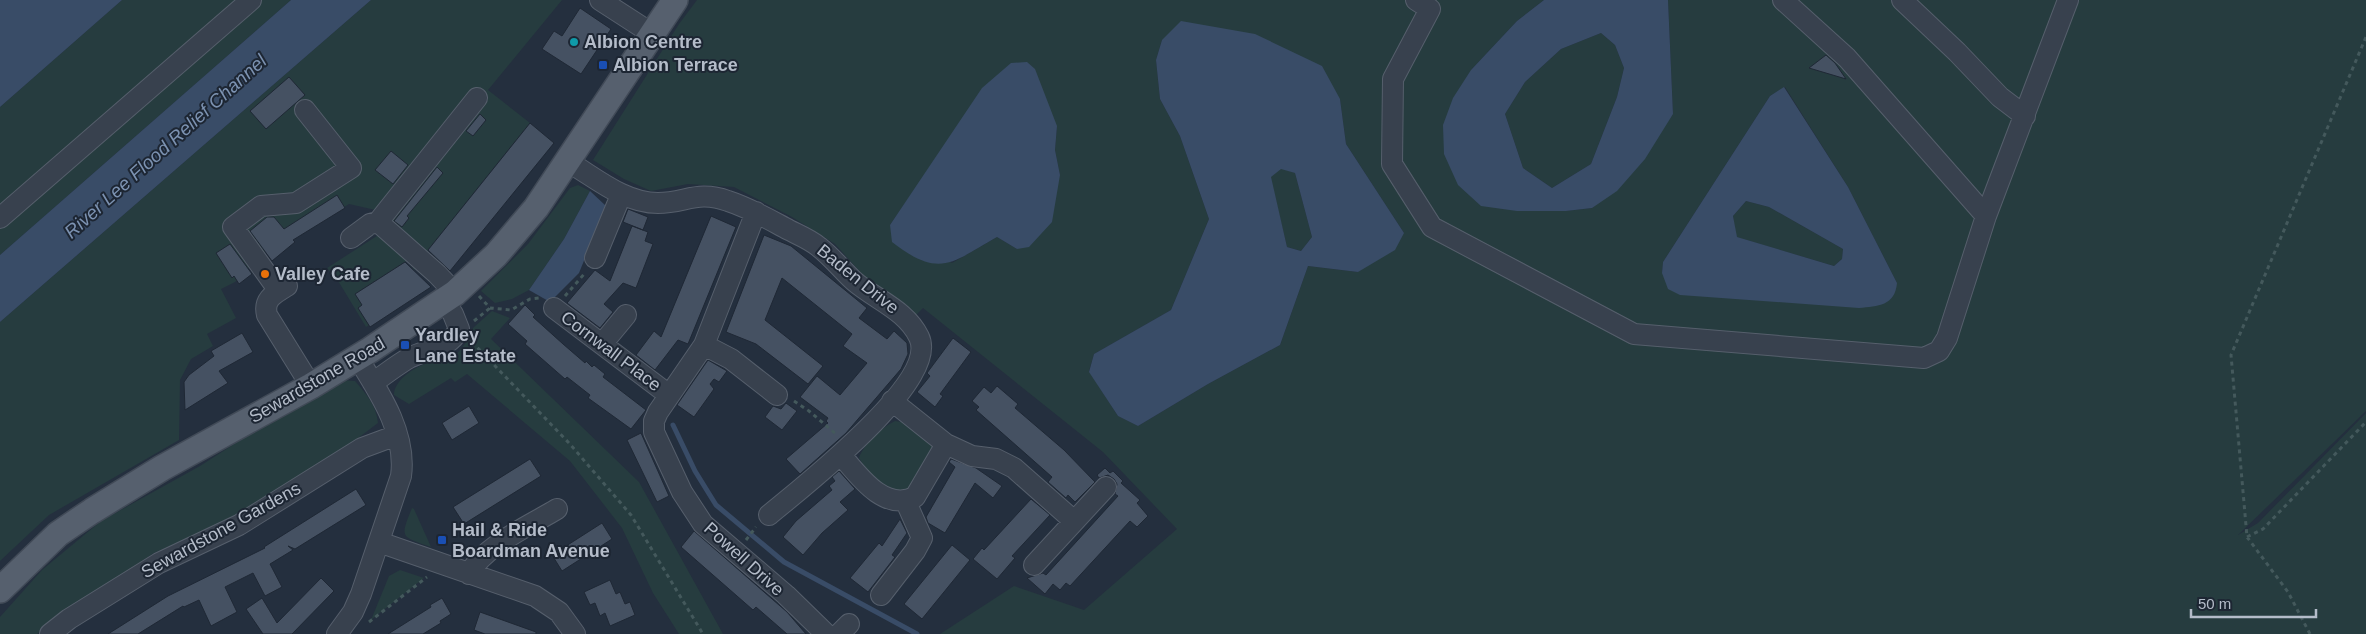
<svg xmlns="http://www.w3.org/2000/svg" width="2366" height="634" viewBox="0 0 2366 634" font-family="Helvetica,sans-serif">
  <rect width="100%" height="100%" fill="#242f3e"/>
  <!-- green -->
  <path fill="#263c3f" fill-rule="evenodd" d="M122,0H291L0,255V107Z
    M371,0H562L488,90L530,123L424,255L380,211L349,204L298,236L289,227L235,282L221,289L236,318L207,334L213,346L191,359L180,380L179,440L49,515L0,561V322Z
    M697,0H1544L1517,21L1471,70L1517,211H1566L1592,208L1673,114L1668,0H2366V411L2238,535L2258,523L2366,413V634H940L1014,586L1084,610L1177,529L1103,452L923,308L916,315L863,275L835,244L792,217L734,187L688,184L651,191L624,179L593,160L679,24ZM1162,40L1340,99L1346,144L1404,233L1358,272L1308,266L1280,345L1208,384L1138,426L1118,416L1089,371L1094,354L1171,310L1209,219L1180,136L1160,99L1156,60ZM1785,87L1848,187L1897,283L1662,273L1663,262L1770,96ZM1057,126L1055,150L1060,175L1017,249L997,237L952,263L890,225L935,160Z
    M1601,33L1615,45L1624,68L1617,97L1591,164L1552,188L1523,168L1505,114L1525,82L1561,49Z
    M1281,168L1295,173L1312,237L1301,251L1287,247L1270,177Z
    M578,185L590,191L564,239L529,290L512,299L495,303L481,291L528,244L570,188Z
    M1746,201L1769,207L1843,249L1842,259L1834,266L1736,237L1733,216Z
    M383,232L418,267L414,270L408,260L355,294L362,305L358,308L369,325L366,327L340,284L327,268Z
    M492,311L510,318L491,339L639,482L723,634H679L653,593L622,528L570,461L467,374L455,382L451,378L409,404L394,395C394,380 414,368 427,363C435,361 444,361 452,360L472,335L473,328Z
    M339,380L355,381C367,395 376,405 378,423L305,478L230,520L154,553L52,621L37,634H0V617L42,570L101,521L200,466L321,388Z
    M895,421L907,423L934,445L911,492L894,495L867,471L859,458C864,444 881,428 895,421Z
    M412,508L414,509L431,547C400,536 400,538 412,508Z
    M400,570L424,578L371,620L389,576Z"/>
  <!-- water -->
  <path fill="#394c67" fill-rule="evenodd" d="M0,0H122L0,107Z
    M291,0H371L0,322V255Z
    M1544,0H1668L1673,114L1645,159L1617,191L1592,208L1566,211H1517L1481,206L1458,185L1444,154L1443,125L1453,98L1471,70L1517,21ZM1601,33L1615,45L1624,68L1617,97L1591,164L1552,188L1523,168L1505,114L1525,82L1561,49Z
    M1181,21L1255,34L1322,66L1340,99L1346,144L1404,233L1395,250L1358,272L1308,266L1280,345L1208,384L1138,426L1118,416L1089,372L1094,354L1171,310L1209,219L1180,136L1160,99L1156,60L1162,40ZM1281,169L1295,173L1312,237L1301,251L1287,247L1271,177Z
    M1027,62L1035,69L1057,126L1055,150L1060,175L1052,222L1029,247L1017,249L997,237C951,263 940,279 892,242L890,225L982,88L1011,63Z
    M1784,87L1848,187L1897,283C1895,306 1878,306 1859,308L1680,295L1668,289L1662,273L1663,262L1770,96ZM1746,201L1769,207L1843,249L1842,259L1834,266L1737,237L1733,216Z
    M590,191L606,206L579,273L550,302L529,290L564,239Z"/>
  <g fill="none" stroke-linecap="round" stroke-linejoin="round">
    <!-- stream -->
    <path stroke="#394c67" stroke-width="5" d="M673,425L695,471L716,505L784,562L917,634"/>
  </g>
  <!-- building -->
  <path fill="#455162" stroke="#1f2835" d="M580,8L611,29L581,74L542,49L554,31L562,36Z
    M1826,55L1835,63L1846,79L1809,68Z
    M289,77L305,95L266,129L250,111Z
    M480,114L486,120L473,136L466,131Z
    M530,123L554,143L450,271L428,250Z
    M391,151L408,165L393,184L375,170Z
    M437,167L443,173L407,216L409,218L402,227L394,221Z
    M337,195L345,208L293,240L295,242L272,261L250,231L267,217H274L284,229Z
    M628,209L648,217L643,230L623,222Z
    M711,216L736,227L688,344L678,340L655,370L636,355L654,331L661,337Z
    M632,226L648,232L645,241L653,244L636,288L623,283L604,304L613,312L600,328L567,303L595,270L610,281Z
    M764,235L791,246L867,308L859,318L887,339L894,331L907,343L908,354L901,369L846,433L800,474L786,459L828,423L826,421L828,418L800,397L817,376L840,395L867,363L843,346L852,334L782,278L765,320L823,366L808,384L756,344L726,332Z
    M230,244L252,274L239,284L234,276L232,278L216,253Z
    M405,262L431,287L370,327L358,308L362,305L355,294Z
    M525,305L535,315L533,317L563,344L585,363L586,361L592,367L594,365L605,374L603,377L646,410L631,429L588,398L590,395L567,377L565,379L525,344L527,341L508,324Z
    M242,333L253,352L219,371L228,383L185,410L184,382L189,375L214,356L211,351Z
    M953,338L971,352L940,394L943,396L935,407L917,392L930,376L927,373Z
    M708,360L727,371L719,382L714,379L710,384L714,389L694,417L677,405Z
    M997,386L1018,404L1015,408L1064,450L1095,482L1075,502L1068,495L1066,498L1048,482L1052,477L976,410L979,407L972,401L984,387L991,393Z
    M786,403L797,411L782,430L765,417L773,406L781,409Z
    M469,406L479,423L452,440L442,423Z
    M641,433L669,496L657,502L627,440Z
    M530,459L541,476L464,524L453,507Z
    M951,459L976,468L1002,486L993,498L975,483L945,533L928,523L926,517L955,467L949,462Z
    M1105,468L1110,473L1113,471L1123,481L1121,483L1140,500L1137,503L1148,516L1137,527L1130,521L1070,586L1066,583L1060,590L1053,584L1045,594L1027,578L1043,573L1046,575L1118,496L1115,494L1117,484L1114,479L1108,475L1099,478L1097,475Z
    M839,471L855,489L840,502L848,510L822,533L803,555L783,537L796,521L832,490L829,486L835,481L832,477Z
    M356,489L366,505L295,549L288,546L293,550L270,564L282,587L265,596L253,573L225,587L237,612L211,626L199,600L184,607L183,606L138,634H108L168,596L265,548L264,547Z
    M1031,499L1050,515L1012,556L1015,558L997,579L973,559L982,548L984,550Z
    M900,519L907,533L892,555L895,557L868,592L850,578L879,543L882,546Z
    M602,523L612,539L562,571L552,555Z
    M694,531L787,612L806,634H787L756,607L753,610L681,547Z
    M952,545L970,560L922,619L904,604Z
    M321,578L334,591L292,634H263L246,609L262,598L277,623Z
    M610,580L616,594L620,592L625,604L630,602L635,615L610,626L605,613L600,616L595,603L590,605L584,592Z
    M442,598L451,614L440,621L441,623L423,634H388L431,607L430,605Z
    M480,612L536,632V634H485L474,630Z"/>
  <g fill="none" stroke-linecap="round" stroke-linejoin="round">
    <!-- minor casing -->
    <g stroke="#565f6c" stroke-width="22">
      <path id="minor" d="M600,0L651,33
        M1416,0L1430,9L1393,79L1392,164L1432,227L1634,334L1924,358L1939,351L1947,338L1986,216L2068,0
        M1783,0L1847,58L1986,216
        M1902,0L1957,52L2000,97L2025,116
        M567,161C596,178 624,203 658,203C686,203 697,190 728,201C750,208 770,220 789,230C799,235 811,240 819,247C832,257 842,270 854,281C876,300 906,310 919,337C940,381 800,489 769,515
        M756,212L704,345L658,412L654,421V432L682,492L703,524L786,595L826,634
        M0,218L251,0
        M378,222L477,98
        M351,238L370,224L378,222L437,274L455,293
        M595,258L621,195
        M287,286C274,294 263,299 267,315L311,386
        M279,291L233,227L261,206L296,203L351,168L305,110
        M554,308L669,395
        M602,344L626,315
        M704,345L731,359L777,395
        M373,383C385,374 397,365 409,358C428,348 449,350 459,329L453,314L445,302
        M892,401L946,444L972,456L996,459L1014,468L1074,521
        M841,455C859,476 884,512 915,497L946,444
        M379,542L535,596L559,612L575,634
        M1034,565L1106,487
        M469,574C485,545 529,526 557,509
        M881,595L915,551L922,538L906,502
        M50,634L69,619L159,563L239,525L362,448L397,435
        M337,634L353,612L361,594L401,476C407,433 379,392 357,357
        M839,634L849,624"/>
    </g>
    <!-- major casing -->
    <g stroke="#414a57" stroke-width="28">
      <path id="major" d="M0,590L58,534L92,511L162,468L311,386L370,350L455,293L496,255L536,208L675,0"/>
    </g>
    <!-- path -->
    <path stroke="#44595c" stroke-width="3" stroke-dasharray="4 4" stroke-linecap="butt" d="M479,296L490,308L511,310L530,299L539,298
      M565,296L585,273
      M474,321L490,308
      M472,342L569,443L631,515L703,634
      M794,401L809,411L836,434
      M2247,537L2263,529L2366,422
      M746,540L756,527
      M369,622L427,577
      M2310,634L2288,592L2247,537L2231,355L2366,37"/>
    <!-- minor -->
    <use href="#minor" stroke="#38414e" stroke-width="20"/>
    <!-- major -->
    <use href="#major" stroke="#56606e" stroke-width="25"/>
  </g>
  <!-- markers -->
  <circle fill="#0f9aa8" stroke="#1d2633" stroke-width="2" cx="574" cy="42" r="5"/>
  <g fill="#1a4fb4" stroke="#1d2633" stroke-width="2">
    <rect x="598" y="60" width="10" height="10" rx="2.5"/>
    <rect x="400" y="340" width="10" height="10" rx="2.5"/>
    <rect x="437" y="535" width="10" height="10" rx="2.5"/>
  </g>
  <circle fill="#e8710a" stroke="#1d2633" stroke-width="2" cx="265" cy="274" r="5"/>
  <g text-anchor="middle" stroke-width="4" stroke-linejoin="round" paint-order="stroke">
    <!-- poi labels -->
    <g font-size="18" font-weight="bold" fill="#b4bcc9" stroke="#1d2633" text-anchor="start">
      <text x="584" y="48">Albion Centre</text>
      <text x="613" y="71">Albion Terrace</text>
      <text x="275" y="280">Valley Cafe</text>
      <text x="415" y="341">Yardley<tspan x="415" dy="21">Lane Estate</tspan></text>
      <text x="452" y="536">Hail &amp; Ride<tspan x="452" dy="21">Boardman Avenue</tspan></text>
    </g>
    <!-- street labels -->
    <g font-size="18" fill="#b4bcc9" stroke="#1d2633">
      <text transform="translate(858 279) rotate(39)" y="6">Baden Drive</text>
      <text transform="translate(611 351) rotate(37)" y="6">Cornwall Place</text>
      <text transform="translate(317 380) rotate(-30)" y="6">Sewardstone Road</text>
      <text transform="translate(221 530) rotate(-29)" y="6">Sewardstone Gardens</text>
      <text transform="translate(744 559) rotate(42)" y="6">Powell Drive</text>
    </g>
    <!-- water labels -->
    <g font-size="19" font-style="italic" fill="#7c92b1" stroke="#1d2633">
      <text transform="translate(165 146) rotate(-42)" y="7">River Lee Flood Relief Channel</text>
    </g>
  </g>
  <!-- scale -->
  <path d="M2191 609v8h125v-8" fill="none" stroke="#b4bcc9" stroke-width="2.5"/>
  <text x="2198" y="609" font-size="15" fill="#b4bcc9" stroke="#1d2633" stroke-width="4" paint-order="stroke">50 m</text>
</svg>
